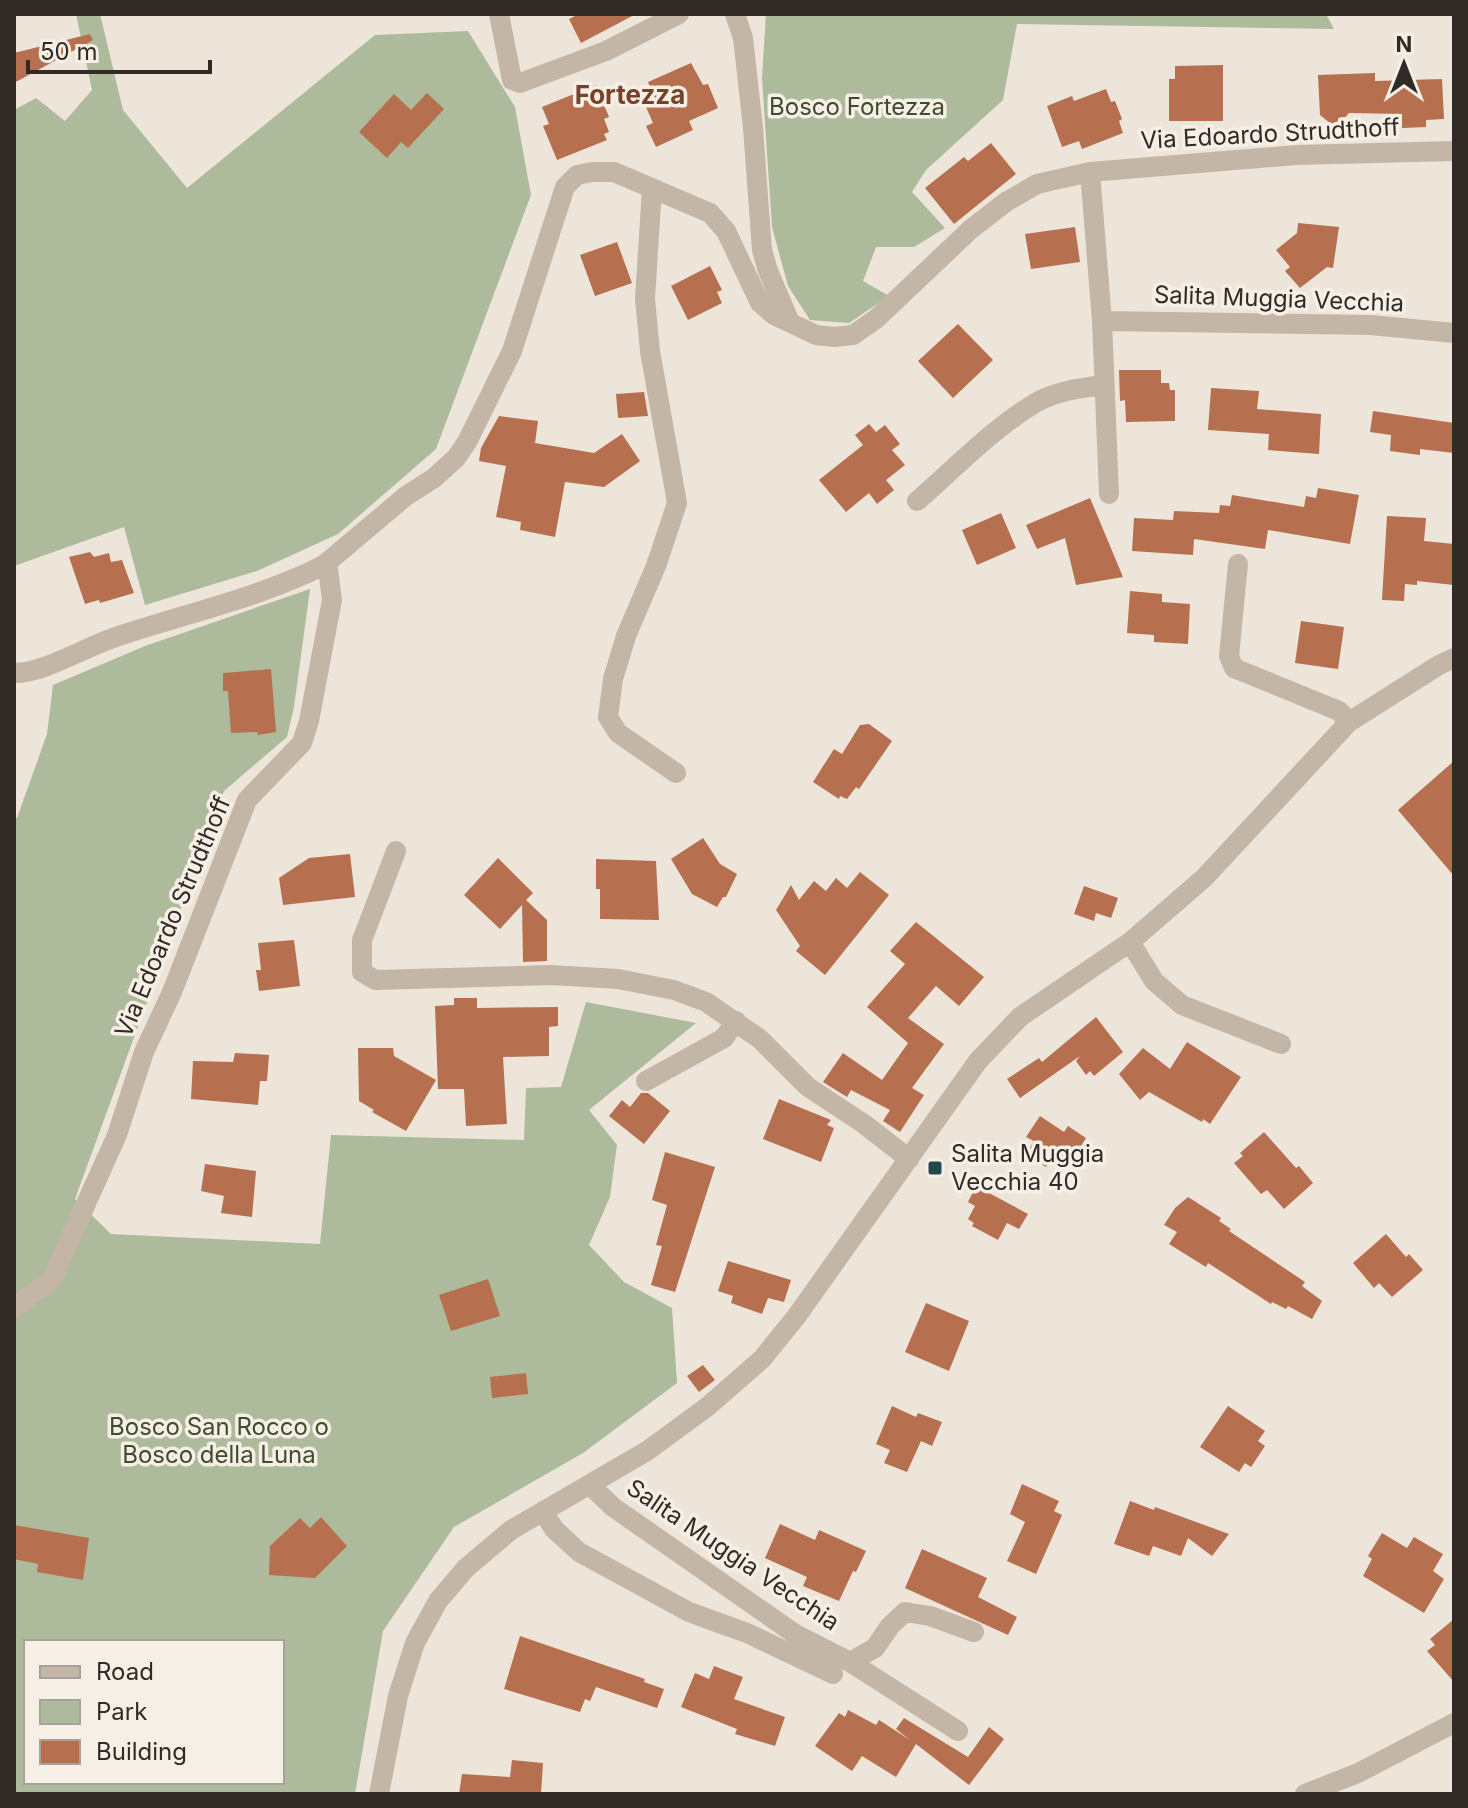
<svg xmlns="http://www.w3.org/2000/svg" width="1468" height="1808" viewBox="0 0 1468 1808" font-family="Inter,sans-serif">
  <rect width="100%" height="100%" fill="#ede5da"/>
  <!-- green -->
  <path fill="#aeba9c" fill-rule="evenodd" d="M76,14H100L123,110L187,188L375,35L468,31L515,107L531,195L436,449L338,534L257,571L145,605L124,527L14,566V110L36,98L65,121L92,90Z
    M766,14H1326L1334,29L1017,24L1003,100L926,170L912,192L945,228L914,247H876L863,281L889,296L849,323L810,320L788,286L772,227L762,78Z
    M310,589L294,707L287,737L224,791L75,1199L111,1234L320,1244L331,1135L524,1140L526,1088L561,1087L586,1002L696,1023L589,1110L617,1145L610,1197L589,1245L624,1282L672,1308L677,1383L583,1453L454,1527L383,1631L355,1794H14V818H17L47,734L53,685L145,646ZM26,1642H282V1782H26Z"/>
  <!-- building -->
  <path fill="#b66f4f" d="M579,14H636L581,43L569,19Z
    M90,34L93,40L14,83V53Z
    M691,63L703,85L708,84L718,108L689,121L693,130L656,147L646,126L653,123L646,107L656,101L648,82Z
    M1223,65V121H1169V79H1175V66Z
    M1375,73V81L1442,79L1444,119L1426,120V127L1402,128V114L1349,113L1336,128L1320,115L1318,75Z
    M596,85L609,117L604,119L609,132L604,134L607,140L557,160L543,126L549,124L542,107Z
    M1106,89L1111,102L1115,101L1122,119L1119,121L1123,133L1082,149L1079,141L1062,147L1047,106L1072,96L1074,101Z
    M427,93L444,109L408,148L401,142L387,158L359,132L394,94L411,110Z
    M991,143L1016,174L954,224L925,188L964,157L968,161Z
    M1298,223L1339,227L1333,268L1327,267L1300,288L1285,271L1290,267L1276,250L1297,233Z
    M1075,227L1080,262L1031,269L1025,234Z
    M617,242L632,283L595,296L580,255Z
    M710,266L722,290L717,292L722,303L688,320L671,286Z
    M958,324L993,360L953,398L918,361Z
    M1119,370H1161V383H1169L1170,390H1175V421L1126,422L1125,400L1120,401Z
    M1211,388L1259,391L1257,409L1321,414L1319,454L1268,450L1269,434L1208,430Z
    M644,392L648,416L618,418L616,394Z
    M1373,411L1454,423V453L1420,449V455L1390,451L1391,435L1370,432Z
    M499,416L538,421L535,443L594,453L622,434L640,461L604,487L565,482L555,537L520,530L521,522L496,517L506,466L479,461L481,448Z
    M869,424L876,432L885,425L900,444L892,450L905,465L886,480L894,490L877,504L869,493L846,512L819,480L863,445L855,435Z
    M1318,488L1359,495L1350,544L1268,530L1265,549L1194,539L1193,555L1132,551L1134,518L1173,520L1174,511L1219,513L1220,505L1230,506L1232,495L1304,507L1306,496L1316,498Z
    M1090,498L1123,577L1076,585L1065,538L1037,549L1026,525Z
    M1001,513L1016,548L977,565L962,530Z
    M1387,516L1426,518L1424,541L1454,544V585L1417,581V585L1405,584L1404,601L1382,600Z
    M90,552L94,557L109,553L111,562L122,560L134,593L100,603L99,600L85,604L69,557Z
    M1130,591L1162,594V602L1190,604L1188,644L1154,642V635L1127,633Z
    M1301,621L1344,627L1338,669L1295,663Z
    M271,669L276,732L258,735L257,732L231,733L228,691H223V673Z
    M869,724L892,741L859,789L856,787L847,799L840,796L839,799L813,782L834,749L842,754L860,725Z
    M1454,761V876L1398,810Z
    M703,838L720,864L737,874L726,897H723L717,907L692,894L671,859Z
    M350,854L355,897L283,905L279,878L309,858Z
    M498,858L533,893L526,900L547,920V961L523,962L522,905L500,929L464,895Z
    M596,859L656,861L659,920L600,919V889H596Z
    M860,872L889,895L825,975L796,951L800,946L776,910L791,885L799,900L814,881L826,891L836,878L847,888Z
    M1084,886L1118,898L1111,918L1096,913L1094,921L1074,914Z
    M916,922L984,977L959,1006L936,986L908,1018L944,1044L912,1088L924,1095L900,1132L883,1121L890,1110L851,1090L847,1097L823,1082L843,1053L882,1080L908,1043L867,1007L905,964L890,951Z
    M294,940L300,986L259,991L256,970H261L258,943Z
    M454,998H477V1008L558,1007V1026L549,1027V1056L503,1057L507,1124L466,1126L464,1089H438L435,1006L454,1005Z
    M1096,1017L1123,1052L1094,1076L1090,1071L1086,1075L1076,1061L1080,1056L1020,1098L1007,1079L1039,1058L1042,1062Z
    M1187,1042L1241,1077L1210,1124L1203,1119L1202,1122L1149,1092L1140,1100L1119,1074L1143,1048L1170,1069Z
    M358,1048H393L394,1056L436,1080L406,1131L372,1112L374,1110L359,1101Z
    M235,1053L269,1055L267,1081H260L258,1105L191,1099L193,1061L233,1062Z
    M641,1093H648L670,1111L644,1144L609,1116L622,1100L630,1107Z
    M779,1099L831,1120L827,1125L834,1128L821,1162L763,1139Z
    M1040,1116L1064,1132L1068,1126L1086,1138L1066,1170L1051,1160L1046,1167L1026,1154L1034,1141L1026,1137Z
    M1264,1132L1296,1168L1299,1166L1313,1183L1284,1209L1267,1190L1261,1194L1234,1163L1243,1156L1240,1153Z
    M665,1152L715,1167L675,1292L651,1285L662,1246L656,1245L667,1205L652,1200Z
    M205,1164L256,1171L252,1217L221,1213L224,1196L201,1191Z
    M976,1186L1028,1214L1019,1229L1007,1223L998,1240L972,1226L974,1223L968,1219L975,1206L968,1202Z
    M1188,1197L1221,1218L1219,1221L1231,1229L1229,1231L1305,1282L1302,1286L1322,1301L1312,1319L1288,1306L1286,1309L1272,1302L1271,1304L1208,1263L1206,1267L1169,1244L1177,1232L1164,1225L1175,1208Z
    M1386,1234L1406,1257L1409,1254L1423,1270L1392,1297L1379,1283L1374,1288L1353,1263Z
    M728,1261L791,1280L784,1302L768,1298L762,1314L731,1303L733,1296L718,1291Z
    M488,1279L500,1316L451,1331L439,1295Z
    M926,1303L969,1321L949,1371L905,1352Z
    M703,1365L715,1380L699,1392L687,1376Z
    M526,1373L528,1394L492,1398L490,1377Z
    M892,1406L916,1417L918,1413L942,1422L932,1446L921,1441L907,1472L884,1463L890,1450L876,1444Z
    M1228,1406L1265,1431L1258,1441L1265,1446L1251,1467L1245,1463L1239,1472L1200,1447Z
    M1022,1484L1059,1501L1054,1511L1062,1515L1036,1574L1007,1561L1025,1522L1010,1514Z
    M1130,1501L1154,1510L1155,1507L1229,1534L1212,1556L1188,1538L1181,1556L1153,1546L1149,1556L1114,1544Z
    M321,1517L347,1546L315,1578L269,1575L270,1546L300,1518L310,1528Z
    M780,1524L815,1540L819,1530L866,1551L856,1572L853,1571L839,1601L803,1586L807,1577L765,1558Z
    M14,1525L89,1538L83,1580L37,1572L38,1564L14,1559Z
    M1382,1533L1407,1548L1414,1537L1443,1554L1433,1571L1444,1579L1424,1613L1363,1576L1372,1559L1368,1556Z
    M922,1549L987,1578L978,1597L1017,1617L1008,1635L905,1588Z
    M1454,1619V1682L1427,1651L1435,1645L1430,1639Z
    M520,1636L645,1679L644,1682L664,1689L657,1708L596,1687L590,1701L585,1699L580,1712L504,1689Z
    M714,1666L743,1677L734,1699L785,1717L775,1746L735,1734L737,1729L681,1707L695,1673L709,1679Z
    M848,1710L876,1725L879,1720L910,1740L896,1729L904,1718L968,1757L989,1727L1004,1739L969,1785L916,1744L896,1777L862,1756L852,1771L815,1746L839,1713L845,1717Z
    M512,1760L543,1763L541,1794H459L462,1774L510,1777Z"/>
  <g fill="none" stroke-linecap="round" stroke-linejoin="round">
    <!-- street -->
    <path stroke="#c4b6a7" stroke-width="20" d="M499,14L512,80L520,83L606,51L679,14
      M735,14L743,38L753,128L762,250L768,271L789,320
      M1090,172L1102,321L1109,494
      M652,188L645,299L650,351L677,503L656,566L626,636L613,679L608,717L618,733L676,773
      M1102,321L1371,325L1454,333
      M917,501C955,468 993,428 1037,402C1057,391 1081,388 1103,385
      M1238,564L1229,656L1234,668L1339,711L1349,722
      M14,673C41,674 84,648 113,638C183,614 257,599 324,565L406,496L434,478L456,458L467,442L512,351L565,187L577,175L592,172H614L710,213L726,231L760,303L774,315L816,335L834,337L853,335L876,319L971,229L1006,202L1037,184L1090,172L1297,155L1454,151
      M396,851L362,940V972L375,980L551,975L618,979L674,990L706,1002L760,1039L808,1087L864,1124L909,1159
      M1130,942L1154,981L1182,1005L1281,1044
      M646,1081L724,1038L736,1021
      M14,1307L51,1281L117,1135L144,1052L172,992L247,800L302,743L309,721L332,600L328,569L324,565
      M590,1485L613,1507L795,1634L850,1662L958,1731
      M543,1511L554,1529L579,1552L689,1612L747,1633L833,1674
      M850,1662L875,1648L890,1626L905,1612L930,1616L974,1632
      M379,1794L398,1696L415,1643L438,1601L466,1568L511,1530L647,1451L707,1407L762,1359L796,1317L978,1061L1020,1017L1130,942L1204,878L1349,722L1439,665L1454,658
      M1305,1794L1358,1773L1454,1723"/>
  </g>
  <!-- markers -->
  <rect fill="#22474d" stroke="#f6efe5" stroke-width="3" x="927" y="1160" width="16" height="16" rx="4"/>
  <g text-anchor="middle" stroke-width="7" stroke-linejoin="round" paint-order="stroke">
    <!-- park labels -->
    <g font-size="24" fill="#3f4c2e" stroke="#f6efe5">
      <text x="857" y="115">Bosco Fortezza</text>
      <text x="219" y="1435">Bosco San Rocco o<tspan x="219" dy="28">Bosco della Luna</tspan></text>
    </g>
    <!-- street labels -->
    <g font-size="24" fill="#312b27" stroke="#f6efe5">
      <text transform="translate(1270 134) rotate(-3)" y="8">Via Edoardo Strudthoff</text>
      <text transform="translate(1279 299) rotate(2)" y="8">Salita Muggia Vecchia</text>
      <text transform="translate(173 917) rotate(-67)" y="8">Via Edoardo Strudthoff</text>
      <text transform="translate(733 1555) rotate(34)" y="8">Salita Muggia Vecchia</text>
    </g>
    <!-- poi labels -->
    <g font-size="24" fill="#312b27" stroke="#f6efe5" text-anchor="start">
      <text x="951" y="1162">Salita Muggia<tspan x="951" dy="28">Vecchia 40</tspan></text>
    </g>
    <!-- neighbourhood labels -->
    <g font-size="26" font-weight="bold" fill="#76422a" stroke="#f6efe5">
      <text x="630" y="104">Fortezza</text>
    </g>
  </g>
  <!-- border -->
  <rect width="1468" height="1808" fill="none" stroke="#312b27" stroke-width="32"/>
  <!-- legend -->
  <rect x="24" y="1640" width="260" height="144" fill="#f6efe5" stroke="#a7a199" stroke-width="2"/>
  <rect x="40" y="1666" width="40" height="12" fill="#c4b6a7" stroke="#a7a199" stroke-width="2"/>
  <text x="96" y="1680" font-size="24" fill="#312b27">Road</text>
  <rect x="40" y="1700" width="40" height="24" fill="#aeba9c" stroke="#a7a199" stroke-width="2"/>
  <text x="96" y="1720" font-size="24" fill="#312b27">Park</text>
  <rect x="40" y="1740" width="40" height="24" fill="#b66f4f" stroke="#a7a199" stroke-width="2"/>
  <text x="96" y="1760" font-size="24" fill="#312b27">Building</text>
  <!-- north arrow -->
  <g transform="translate(1404 64)" stroke="#f6efe5" stroke-width="6" paint-order="stroke">
  <path d="M0-6L14 30L0 20L-14 30Z" fill="#312b27"/>
  <text y="-12" font-size="22" font-weight="bold" text-anchor="middle" fill="#312b27">N</text>
  </g>
  <!-- scale -->
  <path d="M28 60v12h182v-12" fill="none" stroke="#312b27" stroke-width="4"/>
  <text x="40" y="60" font-size="24" fill="#312b27" stroke="#f6efe5" stroke-width="6" paint-order="stroke">50 m</text>
</svg>
